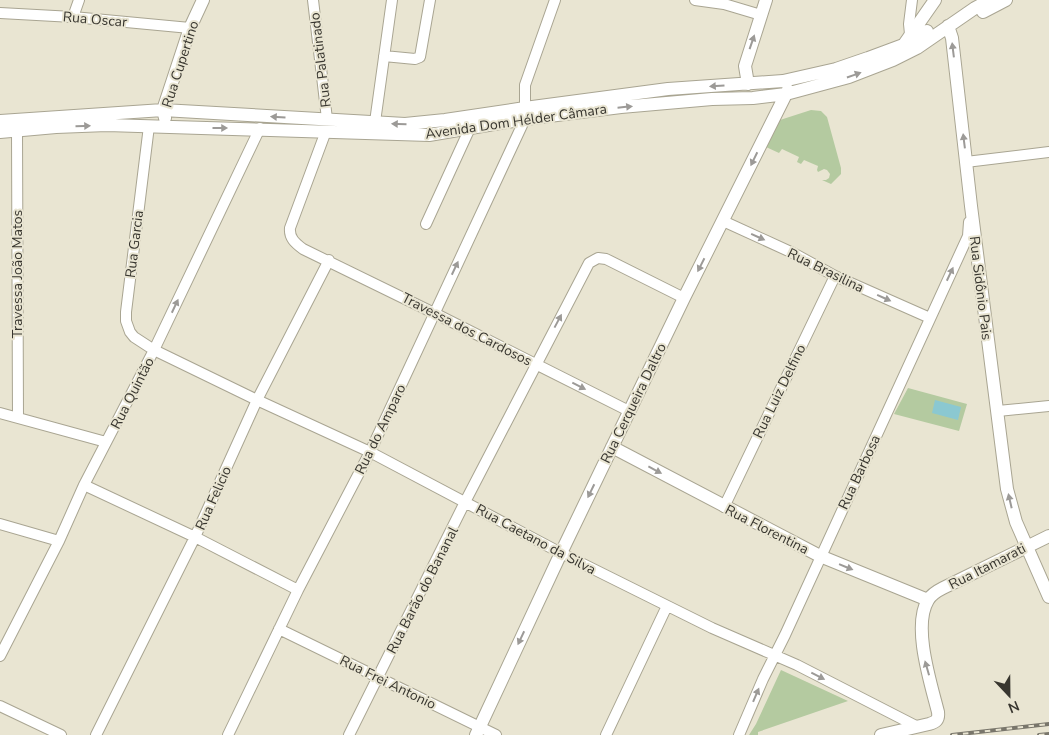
<svg xmlns="http://www.w3.org/2000/svg" width="1049" height="735" viewBox="0 0 1049 735" font-family="'Nunito Sans',sans-serif">
  <rect width="100%" height="100%" fill="#e9e5d2"/>
  <!-- green -->
  <path fill="#b4caa0" d="M811,110L821,111L827,117L841,168V174L831,184L822,180H826L829,178L830,174L827,170L824,169L818,172L817,170L818,166L804,160L801,164L797,162L799,157L782,149L779,153L766,147L780,120Z
    M908,388L967,404L959,431L894,414Z
    M781,670L848,701L758,732V735H749L756,724Z"/>
  <!-- water -->
  <path fill="#8bc8d1" d="M935,400L961,407L958,420L932,413Z"/>
  <g fill="none" stroke-linecap="round" stroke-linejoin="round">
    <!-- minor casing -->
    <g stroke="#a9a592" stroke-width="12">
      <path id="minor" d="M313,0L327,119
        M695,0L724,4L761,15
        M0,13L73,17L190,28
        M73,17L79,0
        M910,34L909,24L912,0
        M384,56L415,59L420,57L430,0
        M525,108V85L555,0
        M375,122L392,0
        M149,126L126,312V321L130,332L134,337L154,350L257,400L370,452L561,553L712,628L797,665L918,727
        M17,130L18,418
        M326,131L290,228C289,238 295,243 303,249L434,313L629,411
        M966,162L1049,152
        M723,221L793,253L835,276L930,318
        M426,224L470,128
        M998,411L1049,406
        M0,413L106,442
        M84,485L195,537L298,590
        M724,507L835,276
        M0,524L59,541
        M279,629L496,735
        M0,656L59,541L84,485L154,350L260,128
        M0,706L61,735
        M96,735L195,537L257,400L329,260
        M228,735L298,590L370,452L525,119
        M349,735L465,502L589,263L598,258L606,259L684,298
        M606,735L667,606
        M739,735L763,679L785,635L968,236L969,222"/>
    </g>
    <!-- major casing -->
    <g stroke="#a9a592" stroke-width="14">
      <path id="major" d="M983,12L1006,0
        M948,26L952,38L971,206L1007,489L1016,522L1049,597
        M905,43L935,0
        M748,84L745,66L766,0
        M165,118L163,110L190,28L203,0
        M0,121L163,110L405,124L445,120L525,108L668,89L783,81L836,69L868,58L903,45L927,31
        M0,132L56,127L107,125L429,135L525,119L621,107L712,99L753,98L786,94L849,77L893,60L917,48L975,8L990,0
        M612,447L820,556L928,600
        M476,735L561,553L684,298L788,90
        M881,735L929,724C936,722 939,720 938,712C931,684 912,626 928,600C931,595 937,591 943,588L1049,536"/>
    </g>
    <!-- minor -->
    <use href="#minor" stroke="#fff" stroke-width="10"/>
    <!-- major -->
    <use href="#major" stroke="#fff" stroke-width="12"/>
    <!-- rail casing -->
    <g stroke="#79766b" stroke-width="4">
      <path id="rail" d="M952,735L1049,724
        M1039,735L1049,734"/>
    </g>
    <!-- rail -->
    <use href="#rail" stroke="#e9e5d2" stroke-width="2" stroke-dasharray="5.5" stroke-linecap="butt"/>
  </g>
  <!-- one-way arrows -->
  <defs><path id="oneway-solid" d="M-6-.8H1V-3.2L6.5 0L1 3.2V.8H-6Z" transform="scale(1.25)"/></defs>
  <g fill="#9c9a97">
    <use href="#oneway-solid" transform="translate(752 42) rotate(-71)"/>
    <use href="#oneway-solid" transform="translate(953 50) rotate(-97)"/>
    <use href="#oneway-solid" transform="translate(854 75) rotate(-19)"/>
    <use href="#oneway-solid" transform="translate(717 86) rotate(176)"/>
    <use href="#oneway-solid" transform="translate(625 107) rotate(-6)"/>
    <use href="#oneway-solid" transform="translate(278 117) rotate(-177)"/>
    <use href="#oneway-solid" transform="translate(399 124) rotate(-178)"/>
    <use href="#oneway-solid" transform="translate(83 126) rotate(-2)"/>
    <use href="#oneway-solid" transform="translate(220 128)"/>
    <use href="#oneway-solid" transform="translate(964 141) rotate(-97)"/>
    <use href="#oneway-solid" transform="translate(754 159) rotate(116)"/>
    <use href="#oneway-solid" transform="translate(758 237) rotate(24)"/>
    <use href="#oneway-solid" transform="translate(701 265) rotate(117)"/>
    <use href="#oneway-solid" transform="translate(455 268) rotate(-65)"/>
    <use href="#oneway-solid" transform="translate(950 274) rotate(-65)"/>
    <use href="#oneway-solid" transform="translate(884 298) rotate(24)"/>
    <use href="#oneway-solid" transform="translate(175 306) rotate(-65)"/>
    <use href="#oneway-solid" transform="translate(558 321) rotate(-62)"/>
    <use href="#oneway-solid" transform="translate(579 386) rotate(27)"/>
    <use href="#oneway-solid" transform="translate(655 470) rotate(28)"/>
    <use href="#oneway-solid" transform="translate(591 491) rotate(116)"/>
    <use href="#oneway-solid" transform="translate(1010 501) rotate(-103)"/>
    <use href="#oneway-solid" transform="translate(846 567) rotate(22)"/>
    <use href="#oneway-solid" transform="translate(521 638) rotate(115)"/>
    <use href="#oneway-solid" transform="translate(927 668) rotate(-106)"/>
    <use href="#oneway-solid" transform="translate(818 676) rotate(27)"/>
    <use href="#oneway-solid" transform="translate(756 695) rotate(-67)"/>
  </g>
  <g text-anchor="middle" stroke-width="4" stroke-linejoin="round" paint-order="stroke">
    <!-- street labels -->
    <g font-size="14" fill="#38362f" stroke="#e9e5d2">
      <text transform="translate(95 19) rotate(5)" y="5">Rua Oscar</text>
      <text transform="translate(320 60) rotate(-97)" y="5">Rua Palatinado</text>
      <text transform="translate(180 64) rotate(-72)" y="5">Rua Cupertino</text>
      <text transform="translate(516 121) rotate(-8)" y="5">Avenida Dom Hélder Câmara</text>
      <text transform="translate(134 244) rotate(-83)" y="5">Rua Garcia</text>
      <text transform="translate(826 270) rotate(26)" y="5">Rua Brasilina</text>
      <text transform="translate(17 274) rotate(-90)" y="5">Travessa João Matos</text>
      <text transform="translate(981 288) rotate(83)" y="5">Rua Sidônio Pais</text>
      <text transform="translate(467 329) rotate(27)" y="5">Travessa dos Cardosos</text>
      <text transform="translate(779 391) rotate(-64)" y="5">Rua Luiz Delfino</text>
      <text transform="translate(132 393) rotate(-63)" y="5">Rua Quintão</text>
      <text transform="translate(633 403) rotate(-64)" y="5">Rua Cerqueira Daltro</text>
      <text transform="translate(380 429) rotate(-64)" y="5">Rua do Amparo</text>
      <text transform="translate(859 472) rotate(-65)" y="5">Rua Barbosa</text>
      <text transform="translate(213 498) rotate(-66)" y="5">Rua Felicio</text>
      <text transform="translate(767 529) rotate(27)" y="5">Rua Florentina</text>
      <text transform="translate(536 539) rotate(28)" y="5">Rua Caetano da Silva</text>
      <text transform="translate(987 566) rotate(-27)" y="5">Rua Itamarati</text>
      <text transform="translate(422 590) rotate(-63)" y="5">Rua Barão do Bananal</text>
      <text transform="translate(388 682) rotate(26)" y="5">Rua Frei Antonio</text>
    </g>
  </g>
  <!-- north arrow -->
  <g transform="translate(1009 695) rotate(158)" stroke="#e9e5d2" stroke-width="4" paint-order="stroke">
  <path d="M0-4L9 19L0 12L-9 19Z" fill="#38362f"/>
  <text y="-8" font-size="14" font-weight="bold" text-anchor="middle" fill="#38362f">N</text>
  </g>
</svg>
